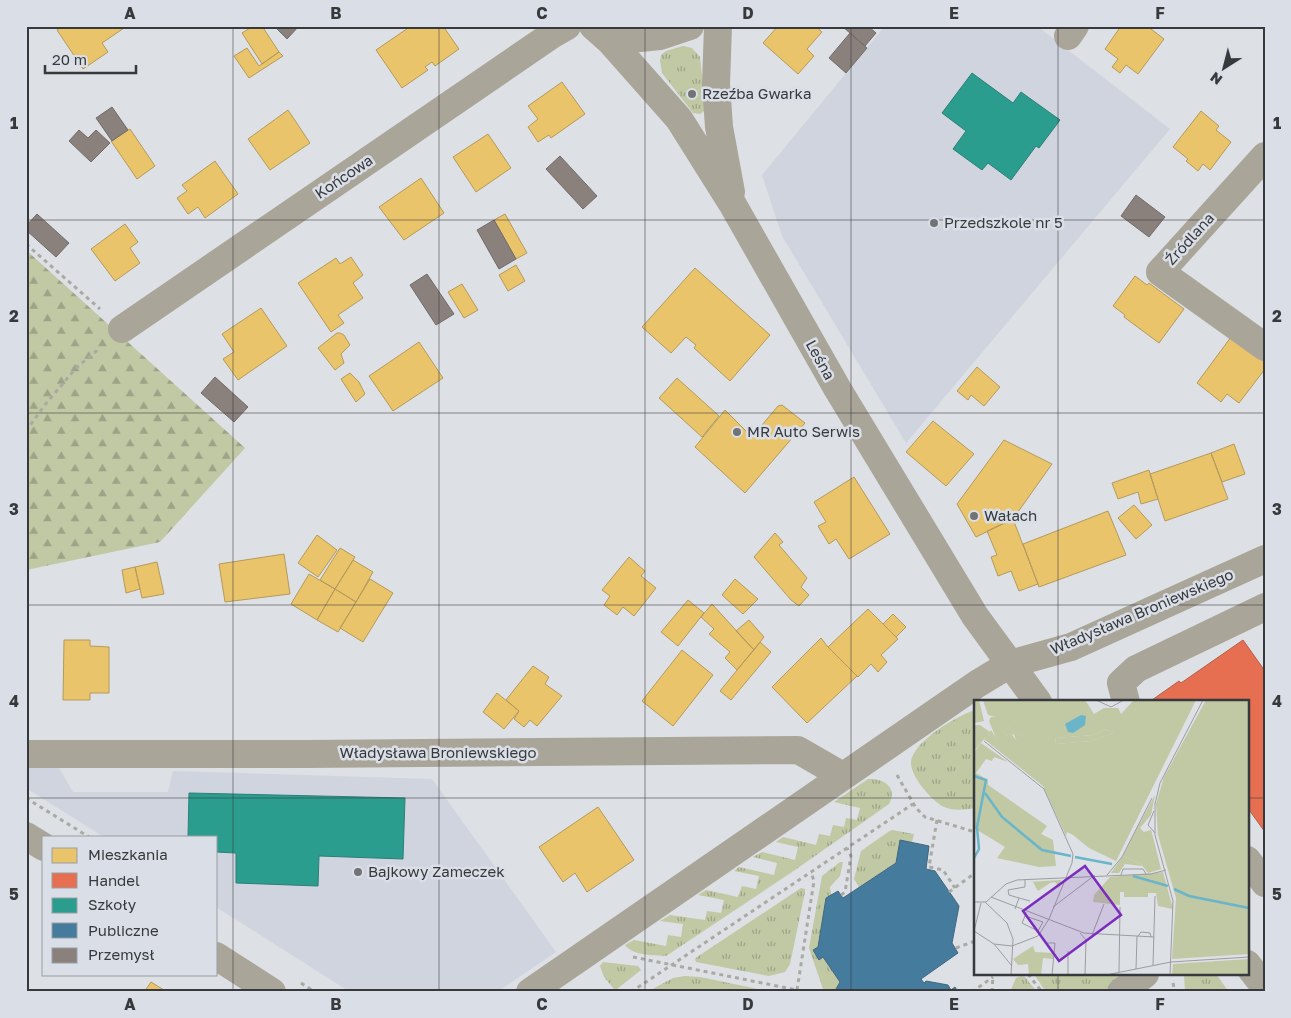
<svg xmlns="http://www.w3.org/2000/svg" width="1291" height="1018" viewBox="0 0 1291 1018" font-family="'Golos Text',sans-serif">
  <defs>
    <pattern id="grass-tufts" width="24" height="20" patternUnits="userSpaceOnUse" patternTransform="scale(1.25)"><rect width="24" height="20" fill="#c0c8a4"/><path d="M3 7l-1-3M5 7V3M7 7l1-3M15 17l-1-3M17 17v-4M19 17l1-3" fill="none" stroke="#9da387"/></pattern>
    <pattern id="forest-firs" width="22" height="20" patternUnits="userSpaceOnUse" patternTransform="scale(1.25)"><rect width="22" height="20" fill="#c0c8a4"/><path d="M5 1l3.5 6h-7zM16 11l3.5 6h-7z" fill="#9da387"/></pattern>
  </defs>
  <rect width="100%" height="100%" fill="#dde0e4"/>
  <!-- built -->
  <path fill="#cfd4de" d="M885,26H1037L1170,129L906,443L782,236L762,175Z
    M26,765L58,766L73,792H168L173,771L432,779L556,952L497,992H350L216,907V837H104L26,788Z"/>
  <!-- grass -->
  <path fill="url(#grass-tufts)" d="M683,46L692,48L700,57L705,105L704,111L700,114L693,113L662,73L660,61L661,55L666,51Z
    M975,710V808C965,810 954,811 944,807C932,801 910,776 911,762C913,741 957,716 975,710Z
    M868,779C884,778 898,787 889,804L795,870L666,956C654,955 633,956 625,945L634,940L666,946L668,935L681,937L683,924L660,921L670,915L705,920L707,911L721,913L724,900L698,895L706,890L738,897L742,886L756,889L759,876L734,871L739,867L774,875L777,863L753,857L762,852L795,860L798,847L776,842L783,837L816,845L819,834L830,836L833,825L844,827L846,818L857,820L860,808L834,802Z
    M892,830L914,834L912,842L900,841L896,863L859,887L854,879L861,851L888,832Z
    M840,862H843L840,876L830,887L831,895L826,898L818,947L813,950L819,960L823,957L840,982L836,989L839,992H824L809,948L822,876Z
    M801,888L805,889V892L790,964L785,972L769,976L696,962L695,959L697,957Z
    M603,962L638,966L641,970L617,989H614L604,977L600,966Z
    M1034,974H1126L1103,992H1046Z
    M1184,974H1216L1229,992H1185Z
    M685,976L700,977L773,992H647L673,978Z
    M1022,976L1025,977L1037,992H1010L1016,978Z"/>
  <!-- forest -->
  <path fill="url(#forest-firs)" d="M26,250L245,448L160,542L26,570Z"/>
  <!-- homes -->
  <path fill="#e9c46a" stroke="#b49a5c" d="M62,26H127L102,43L108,52L83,69L57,30Z
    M253,26H262L279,52L262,64L242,33Z
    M411,26H443L459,49L435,66L432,62L425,67L428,70L402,88L376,50Z
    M778,26H815L822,32L807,49L814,56L798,74L763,43Z
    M1121,26H1147L1164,39L1138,74L1126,65L1120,73L1112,67L1118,59L1105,49Z
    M247,48L259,66L279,52L283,56L249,78L234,56Z
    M562,82L585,114L551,138L549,135L538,142L528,127L538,119L528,106Z
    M288,110L310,143L270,170L248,139Z
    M1201,111L1219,126L1216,130L1231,142L1210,170L1203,164L1198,171L1186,161L1188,159L1173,147Z
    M130,129L155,166L137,179L111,141Z
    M488,134L511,168L476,192L453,157Z
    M215,161L238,194L205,218L198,207L188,214L177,198L187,191L182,185Z
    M421,178L444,213L404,240L379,207Z
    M505,214L527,253L516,259L494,220Z
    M125,224L138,242L130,248L140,263L115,281L91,249Z
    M351,257L363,275L353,283L363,298L338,315L344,323L331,332L298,283L336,258L340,264Z
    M516,265L525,281L508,291L499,275Z
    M695,268L770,335L730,381L694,348L696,345L686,337L671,353L642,327Z
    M1135,276L1147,285L1149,283L1184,309L1159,343L1124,317L1125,315L1113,306Z
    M462,284L478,310L464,318L448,292Z
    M261,308L287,346L238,380L223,359L234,352L222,334Z
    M337,333H340L344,335L350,345L341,354L344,363L335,370L318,348Z
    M1231,337L1265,362V369L1239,403L1227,394L1221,402L1197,383Z
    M419,342L443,378L393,411L369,376Z
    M977,367L1000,387L984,406L971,395L968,400L957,391Z
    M350,373L359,382L365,394L356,402L341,379Z
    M677,378L719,416L702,437L659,398Z
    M782,405L805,423L745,493L695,447L725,410L752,437L778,406Z
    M933,421L974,454L946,486L906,452Z
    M1004,440L1052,464L1013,519L976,537L957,504Z
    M1234,444L1245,474L1222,482L1211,453Z
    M1211,453L1228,499L1165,521L1150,474Z
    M1149,470L1158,499L1141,504L1138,492L1118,499L1112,483Z
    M854,477L890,534L849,559L836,539L829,544L818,526L826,522L814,502Z
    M1134,505L1152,525L1136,539L1118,518Z
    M1108,511L1126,555L1039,587L1023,544Z
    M1013,519L1038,584L1019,591L1011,571L998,576L991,557L997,555L987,531Z
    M775,533L783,542L779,545L807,578L801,587L809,595L799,606L791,600L754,557Z
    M317,535L337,550L318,577L298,563Z
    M340,548L355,557L335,589L320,580Z
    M284,554L290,594L225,602L219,564Z
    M629,557L645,571L641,576L656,588L634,616L623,607L617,615L604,605L610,596L602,590Z
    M353,560L373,572L356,602L335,589Z
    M157,562L164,594L142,598L135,567Z
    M135,567L140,589L126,593L122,570Z
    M309,574L335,589L317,620L291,604Z
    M370,579L393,593L363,642L340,628Z
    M735,579L758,599L743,614L722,595Z
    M335,589L356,602L338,632L317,620Z
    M688,600L704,613L678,646L661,632Z
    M712,604L754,650L737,670L725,658L730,652L709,634L714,629L701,617Z
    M868,609L898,639L881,655L887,662L878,672L871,664L858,677L828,647Z
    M893,614L906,627L896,637L883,624Z
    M749,620L764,637L754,650L736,631Z
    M821,638L828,647L857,676L807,723L772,687Z
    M64,640H90V646L109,647V693H90V700H63Z
    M760,642L771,652L731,700L720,691Z
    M682,650L713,675L673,726L642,701Z
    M533,666L549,677L545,684L562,696L537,726L530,720L524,727L514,719L519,711L506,700Z
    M497,693L519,711L504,729L483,712Z
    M598,807L634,860L587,892L575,873L563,882L539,847Z
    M151,982L167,992H144Z"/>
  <!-- shops -->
  <path fill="#e76f51" stroke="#b25f4b" d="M1243,640L1265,671V832L1247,807V702H1153L1152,700L1179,681L1181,683Z"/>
  <!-- schools -->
  <path fill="#2a9d8f" stroke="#2e7f76" d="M972,73L1013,103L1021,92L1060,120L1039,148L1036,146L1011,180L988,163L982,170L953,149L966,131L942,113Z
    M189,793L405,798L403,859L319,856L318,886L236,883V853L216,852V837H188Z"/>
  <!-- public -->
  <path fill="#457b9d" stroke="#416780" d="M900,840L929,846L926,869L935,871L959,906L952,943L958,953L921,979L924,983L926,981L948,985L951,990L955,987L958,992H839L836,989L840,982L823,957L819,960L813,950L818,947L826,898L838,891L843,898L896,863Z"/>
  <!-- industry -->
  <path fill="#8a817c" stroke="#716b69" d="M274,26H299L287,39Z
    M843,26H868L876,33L865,46L843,27Z
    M850,33L867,48L846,73L829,58Z
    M112,107L128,130L112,141L96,118Z
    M79,130L88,138L96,130L110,143L91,162L69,141Z
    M560,156L597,196L583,209L546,169Z
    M1136,195L1165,217L1149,237L1121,216Z
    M37,214L69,243L56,257L26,230V226Z
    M494,220L516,259L499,269L477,230Z
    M427,274L454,314L436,325L410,285Z
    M215,377L248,407L234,422L201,393Z"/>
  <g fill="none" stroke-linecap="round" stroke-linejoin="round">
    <!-- path -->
    <path stroke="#aaa9a3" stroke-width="3" stroke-dasharray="4 4" stroke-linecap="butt" d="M26,244L100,309
      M26,431L44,406L76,368L100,348
      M897,775L916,808L925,817L975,832
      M26,798L89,837
      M937,820L929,867L943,870L955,888
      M949,892L975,873
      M841,895L845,892L851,856L847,848
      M956,948L975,941
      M633,957L797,990V992
      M1028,974L1042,992
      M301,983L315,992
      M1173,983L1175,992
      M797,990L814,881L811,872
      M631,992L913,804
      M972,992L993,977
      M992,992L993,974"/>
    <!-- minor -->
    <path stroke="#aaa599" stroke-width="28" d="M593,26L610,41L679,119L733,205L837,388L975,616L1038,702
      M718,26L716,84L719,127L731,192
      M1068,36L1075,26
      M610,41L660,36L690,26
      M1265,156L1160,272L1265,347
      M122,329L553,34L567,26
      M1126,702L1121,683L1136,669L1265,607
      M26,754H308L798,750L843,776
      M26,836L44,847
      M1247,860L1265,883
      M216,956L272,992
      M1247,964L1265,987
      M530,992L977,684L1010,664L1071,647L1265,559
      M1121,992L1145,974"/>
  </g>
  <!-- grid -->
  <path fill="none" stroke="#37393c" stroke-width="1" stroke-opacity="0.55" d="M233,26V992M439,26V992M645,26V992M851,26V992M1058,26V702M26,220H1265M26,413H1265M26,605H1265M26,798H975M1247,798H1265M1058,974V992"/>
  <!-- markers -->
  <g fill="#717377" stroke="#dadfe7" stroke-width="2">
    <circle cx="692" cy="94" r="5"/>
    <circle cx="934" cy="223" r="5"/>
    <circle cx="737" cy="432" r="5"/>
    <circle cx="974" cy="516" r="5"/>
    <circle cx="358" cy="872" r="5"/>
  </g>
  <g text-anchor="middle" stroke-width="5" stroke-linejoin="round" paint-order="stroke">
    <!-- poi labels -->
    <g font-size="15" fill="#37393c" stroke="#dadfe7" text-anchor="start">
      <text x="702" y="99">Rzeźba Gwarka</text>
      <text x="944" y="228">Przedszkole nr 5</text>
      <text x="747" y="437">MR Auto Serwis</text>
      <text x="984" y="521">Wałach</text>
      <text x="368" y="877">Bajkowy Zameczek</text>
    </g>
    <!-- street labels -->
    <g font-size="15" fill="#37393c" stroke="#dadfe7">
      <text transform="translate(344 177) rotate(-34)" y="5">Końcowa</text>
      <text transform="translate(1190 239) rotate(-48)" y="5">Źródlana</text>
      <text transform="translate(820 360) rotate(61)" y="5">Leśna</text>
      <text transform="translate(1142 612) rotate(-23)" y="5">Władysława Broniewskiego</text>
      <text x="438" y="758">Władysława Broniewskiego</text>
    </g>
  </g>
  <!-- overview -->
  <g transform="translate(974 700)">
    <rect width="275" height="275" fill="#dde0e4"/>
    <path d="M0,0H5L10,21L0,23ZM29,16L38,21L35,29L60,43L51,44L42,40L40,34L34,36L20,23L35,39L34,52L14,34L17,30L22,38L15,21L17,17ZM131,29L139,33L117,41L82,44L81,38L120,35ZM7,43L34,62L20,57L18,61L12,59L2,73L14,80V85L73,126L67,134L79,140L82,166L65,167L23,158L31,147L0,128V52ZM181,95L177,115L166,128L170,132L177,130L179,137H168L160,134ZM149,156L167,164L168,166L151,164L145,173H137ZM87,180L85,188L81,182L76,183L64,191L59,182H54ZM59,246L61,252L79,253V259L69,258L67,275H55L54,264L44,265L39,259Z" fill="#c0c8a4"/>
    <path d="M9,0H111L120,14L130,8H144L147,14L160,0H222L142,161L115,148L99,135L93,132L92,136L69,86L10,39L14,34L34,51V39L26,33L17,20L34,36L36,32L42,40L59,43L35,29L37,21L14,15ZM131,29L139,33L117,41L82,44L81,38L120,35ZM232,0H275V254L198,259L202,198L184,135L182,104L190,77ZM160,134L179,137L187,169L174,173L167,164L149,156ZM189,172L199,209L184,206L182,193H174V197H150V192H146V205L119,202L120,195L136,177ZM275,259V275H198L199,264Z" fill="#c0c8a4" fill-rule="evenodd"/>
    <path d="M206,187L273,204L274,210L265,213L214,204L202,194V188Z" fill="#c0c8a4"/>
    <path d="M0,25H6L16,32L0,51Z" fill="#c0c8a4"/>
    <path d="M107,15L112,16L111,25L99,33L94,32L91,24Z" fill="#6ab5c9"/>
    <path fill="none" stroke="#6ab5c9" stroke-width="2.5" d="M0,76L12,80L3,127L5,149L0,158M11,93L28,117L68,150L97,156M101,157L138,164M159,176L194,186M200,189L215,196L275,208"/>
    <path fill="none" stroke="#9b9da1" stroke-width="1" d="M122,0L137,7L150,0M10,41L70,89L99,154L98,163L75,219L64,236L38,246L20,244M180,111L174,125L181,133M133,175L148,157L178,98M147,175L149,169H169L172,174M17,197L110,233L180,237M45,198L35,195L34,190L51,187V179M0,202H12L32,184L43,180L177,174L192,170M11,202L33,223L39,239L37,275M79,207L121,175M41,209L45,198L56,201M51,216L48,223L64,231L69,222L51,216L52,212M0,231L20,244L38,266M0,231L7,203M106,233L112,240L111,275M118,235L130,204M164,236L167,232L176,233L177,237M71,243H81L78,275M179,265L181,196M162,269L163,236M145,272L146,207M94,275V251M132,275L197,262L275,257M196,275L199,201L181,135V104L186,83L229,0"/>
    <path fill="#7b2cbf" fill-opacity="0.15" stroke="#7b2cbf" stroke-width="2.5" d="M111,166L147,215L85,261L49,211Z"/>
    <rect width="275" height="275" fill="none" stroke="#37393c" stroke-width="2.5"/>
  </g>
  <!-- border -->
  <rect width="1291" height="1018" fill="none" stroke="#dadfe7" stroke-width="55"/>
  <!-- legend -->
  <rect x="42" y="836" width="175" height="140" fill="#dadfe7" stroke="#999da3"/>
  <rect x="52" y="848" width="25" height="15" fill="#e9c46a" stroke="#999da3"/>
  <text x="88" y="860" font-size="15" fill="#37393c">Mieszkania</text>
  <rect x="52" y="873" width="25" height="15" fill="#e76f51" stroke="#999da3"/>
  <text x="88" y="886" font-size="15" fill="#37393c">Handel</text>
  <rect x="52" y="898" width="25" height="15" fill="#2a9d8f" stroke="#999da3"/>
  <text x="88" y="910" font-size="15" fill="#37393c">Szkoły</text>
  <rect x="52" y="923" width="25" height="15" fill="#457b9d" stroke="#999da3"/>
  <text x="88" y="936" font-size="15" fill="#37393c">Publiczne</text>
  <rect x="52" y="948" width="25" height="15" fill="#8a817c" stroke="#999da3"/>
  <text x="88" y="960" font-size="15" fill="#37393c">Przemysł</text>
  <!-- north arrow -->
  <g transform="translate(1224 68) rotate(216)" stroke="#dadfe7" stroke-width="4" paint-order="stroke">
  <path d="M0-4L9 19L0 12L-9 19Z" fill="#37393c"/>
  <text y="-8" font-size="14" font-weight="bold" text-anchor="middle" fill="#37393c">N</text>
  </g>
  <!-- scale -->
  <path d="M45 65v8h91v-8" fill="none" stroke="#37393c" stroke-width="2.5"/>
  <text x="52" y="65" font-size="15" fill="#37393c" stroke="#dadfe7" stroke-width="4" paint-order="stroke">20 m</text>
  <rect x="28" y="28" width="1236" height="962" fill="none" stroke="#37393c" stroke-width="2"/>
  <g font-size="16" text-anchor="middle" font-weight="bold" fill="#37393c">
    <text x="130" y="19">A</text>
    <text x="336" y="19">B</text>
    <text x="542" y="19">C</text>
    <text x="748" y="19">D</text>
    <text x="954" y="19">E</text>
    <text x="1160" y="19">F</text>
    <text x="14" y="129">1</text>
    <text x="1277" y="129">1</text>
    <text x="14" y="322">2</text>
    <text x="1277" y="322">2</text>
    <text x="14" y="515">3</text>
    <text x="1277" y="515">3</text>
    <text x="14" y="707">4</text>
    <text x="1277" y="707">4</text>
    <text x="14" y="900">5</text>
    <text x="1277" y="900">5</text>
    <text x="130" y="1010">A</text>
    <text x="336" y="1010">B</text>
    <text x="542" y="1010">C</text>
    <text x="748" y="1010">D</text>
    <text x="954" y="1010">E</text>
    <text x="1160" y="1010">F</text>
  </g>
</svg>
